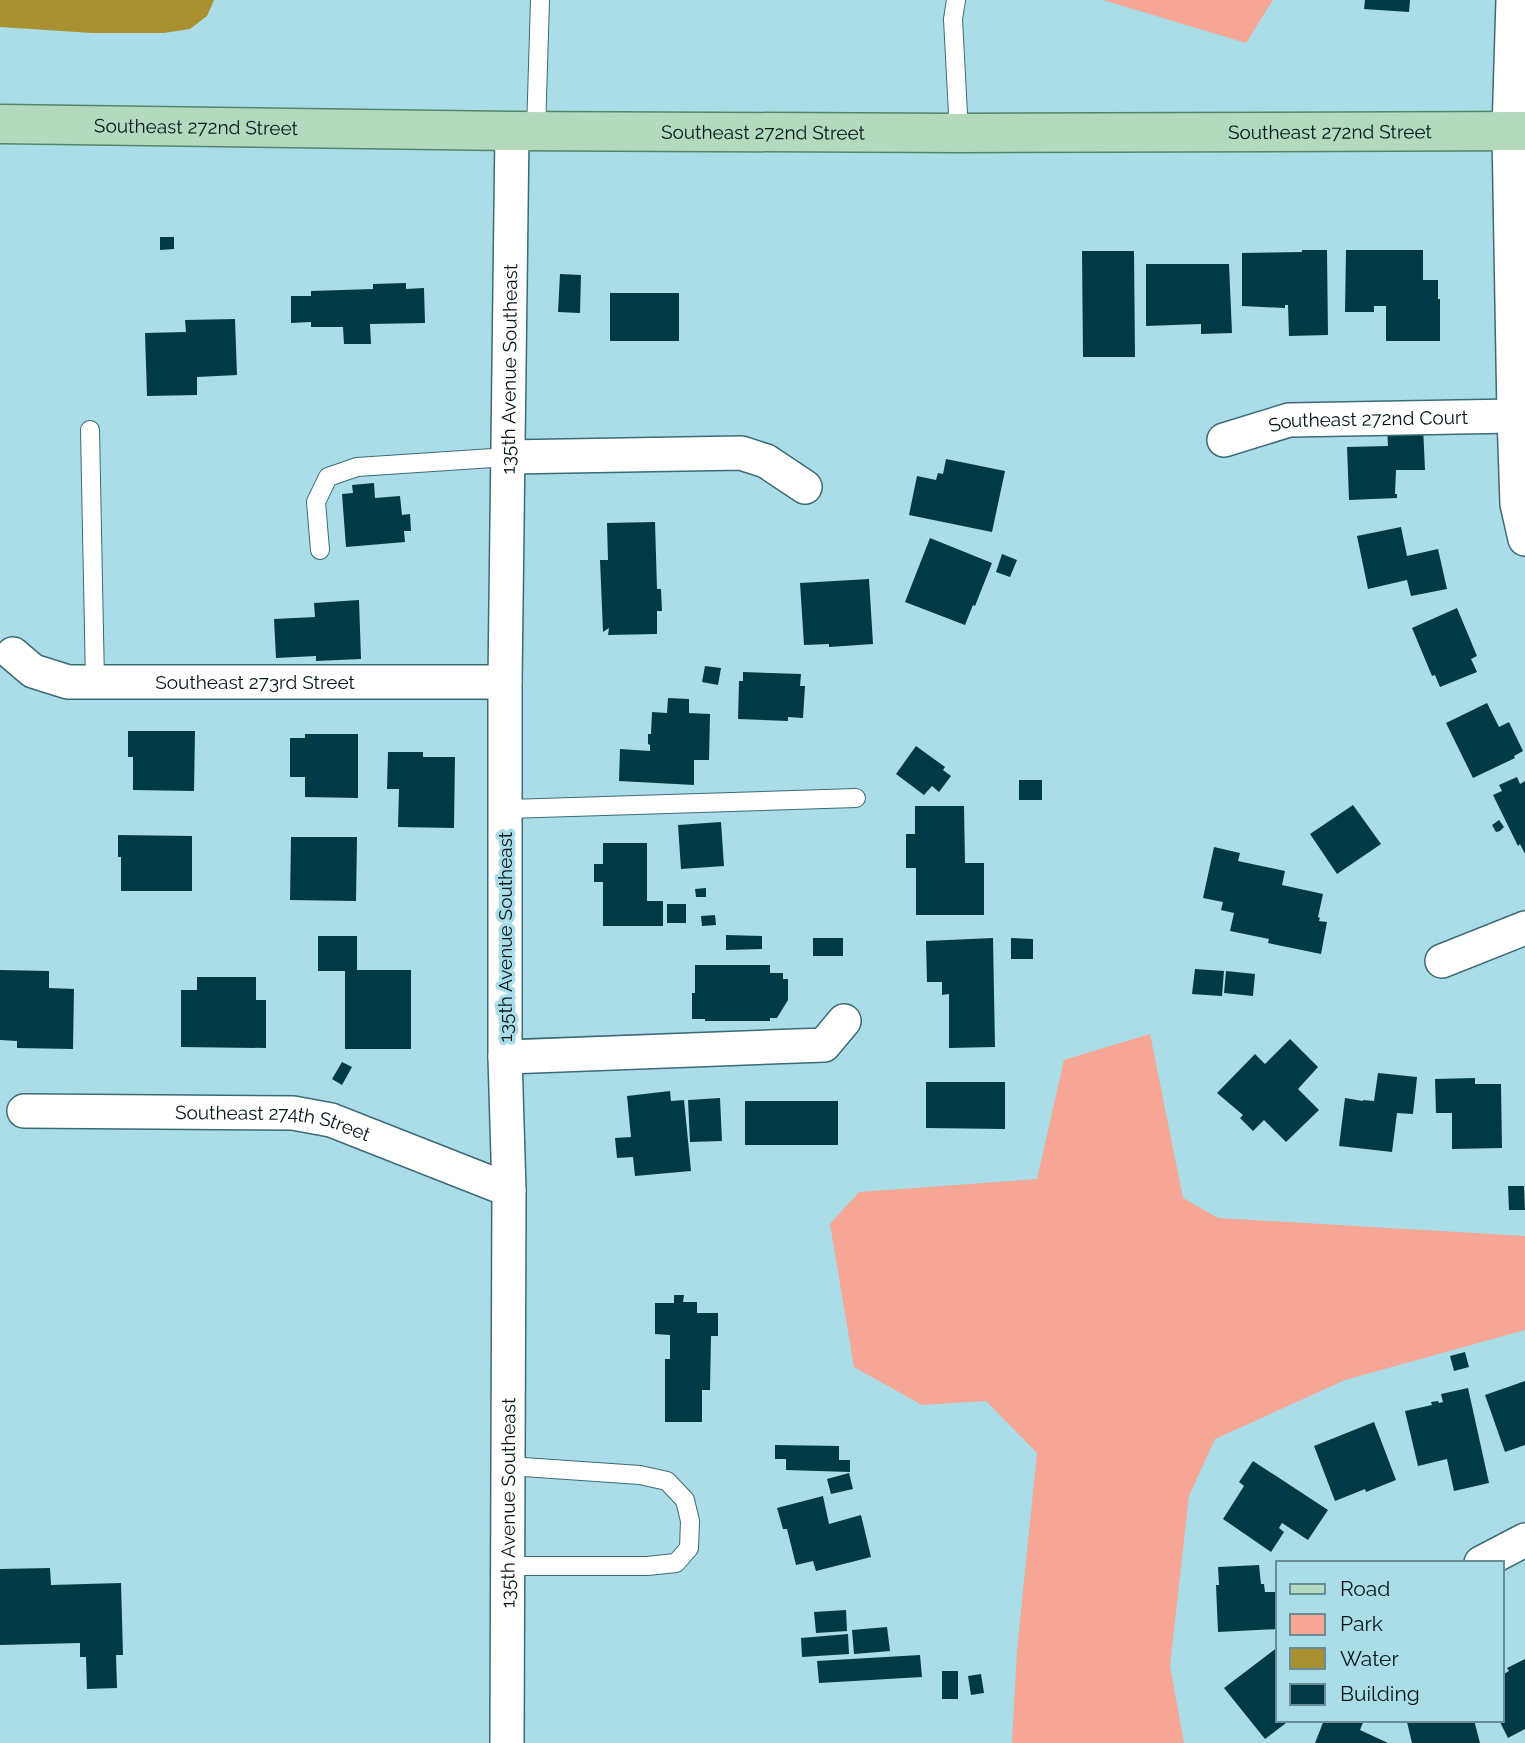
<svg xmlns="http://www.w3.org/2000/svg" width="1525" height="1743" viewBox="0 0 1525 1743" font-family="Raleway,sans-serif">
  <rect width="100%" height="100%" fill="#abdde8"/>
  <!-- green -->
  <path fill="#f5a694" d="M1103,0H1273L1246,43Z
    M1150,1034L1183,1198L1218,1218L1525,1236V1330L1345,1380L1215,1439L1189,1496L1170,1666L1184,1743H1012L1017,1651L1037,1453L986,1401L922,1405L854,1367L830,1224L859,1192L1037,1179L1064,1060Z"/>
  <!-- water -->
  <path fill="#a99030" d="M0,0H214L207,16L190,29L164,33H92L0,27Z"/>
  <!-- building -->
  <path fill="#003b45" d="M1365,0H1410L1409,12L1364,9Z
    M160,237H174V249L160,250Z
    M1302,250H1327L1328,335L1289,336L1288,305H1285V308L1242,306V253L1302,252Z
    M1346,250H1423V280H1438V299H1440V341H1386V306H1374V312H1345Z
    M1082,251H1134L1135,357H1083Z
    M1146,264H1229L1232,333L1201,334V324L1146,326Z
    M560,274L581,275L580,313L558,312Z
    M406,283V289L424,288L425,323L370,324L371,344H344L343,327H311V322L291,323V296H311V291L373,289V284Z
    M610,293H679V341H610Z
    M235,319L237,375L197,377V395L147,396L145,333L186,332L185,320Z
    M1423,426L1425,470H1396L1395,494H1397V498L1349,500L1347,447L1388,446L1387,427Z
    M946,459L1005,471L992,532L909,515L917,476L936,480L938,473L943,474Z
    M374,483L375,498L400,496L402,515L410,514L411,531H404L405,542L346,547L342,494L353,493L352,485Z
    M655,522L657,589H661L662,611H657V634L608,635L609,628L603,632L600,560H608L607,523Z
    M1401,527L1407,556L1438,549L1447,589L1411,596L1407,580L1368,589L1357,536Z
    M930,538L992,563L975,606L973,605L965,625L905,602Z
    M1002,554L1017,560L1010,577L996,572Z
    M869,579L873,644L829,647V644L804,645L800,583Z
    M359,600L361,659L316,661V656L276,658L274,619L315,617L314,603Z
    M1457,608L1477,656L1471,659L1477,672L1440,687L1435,675L1432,676L1412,628Z
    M705,666L721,668L718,685L702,682Z
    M743,672L801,674L800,686H805L803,718L788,717V721L738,719L739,681H743Z
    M668,698L689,699V713L710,714L709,760H694V785L619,781L620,749L650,751V745L648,744V734H651L652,712L667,713Z
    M1487,703L1499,727L1509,722L1523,751L1514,756L1515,758L1473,778L1446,723Z
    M128,731H195L194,791L133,790V757H128Z
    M305,734H358V798L305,797V777H290V738H305Z
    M916,746L945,767L943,770L951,776L939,792L932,786L924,795L896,774Z
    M388,752H423V757H455L454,828L398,827L399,789H387Z
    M1517,777L1520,784L1525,781V854L1520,844L1518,846L1493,795L1502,791L1499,785Z
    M1019,780H1042V800H1019Z
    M1353,805L1381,844L1337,874L1310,834Z
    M915,806H964L965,863H984V915H916V868H906V834H915Z
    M1499,820L1504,827L1500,831L1496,832L1492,825Z
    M721,822L724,866L681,869L678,825Z
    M118,835L192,836V891H121V857H118Z
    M291,837H357L356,901L290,900Z
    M603,843H647V901H663V926H603V882H594V864H603Z
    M1214,847L1240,853L1238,861L1285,871L1282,885L1323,894L1318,917L1320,918L1319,921L1327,922L1321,954L1268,943L1269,939L1230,931L1234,913L1221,910L1223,902L1203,898Z
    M706,888V897H696L695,889Z
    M667,904H686V923H667Z
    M715,915L716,925L702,926L701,916Z
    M726,935L762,936V949L726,950Z
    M318,936H357V970H411V1049H345V971H318Z
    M813,938H843V956H813Z
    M993,938L995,1047L949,1048V994L942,995V982H927L926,941Z
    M1011,938L1033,939V959H1011Z
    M695,965H770V973H783V979H788V1000L777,1018H770V1021H705V1019H692V993H695Z
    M1195,969L1224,971L1222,996L1192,994Z
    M0,970L49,971V988L74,989L73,1049L17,1048V1041L0,1040Z
    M1226,971L1255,974L1253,996L1224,993Z
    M197,977H256V1000H266V1048L181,1047V990H197Z
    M1290,1039L1318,1067L1298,1089L1319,1110L1286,1142L1264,1120L1253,1131L1240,1118L1243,1115L1217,1093L1255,1054L1265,1064Z
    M342,1062L352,1067L342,1085L332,1079Z
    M1378,1073L1417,1077L1413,1114L1397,1113L1392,1152L1339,1146L1345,1098L1363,1101V1100L1374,1101Z
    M1475,1078V1084H1501L1502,1148L1452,1149V1113H1436L1435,1079Z
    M926,1082H1005V1129L926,1128Z
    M670,1091L671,1101L684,1100L691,1171L635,1176L633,1157L617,1158L615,1138L631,1137L627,1096Z
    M720,1098L722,1141L690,1142L688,1100Z
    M745,1101H838V1145H745Z
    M1508,1186H1524L1525,1210H1509Z
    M674,1295H684L683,1302H697V1313H718V1336H711L710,1390H702V1422H665V1359H670V1335L655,1334V1303H674Z
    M1465,1352L1469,1367L1454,1371L1450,1356Z
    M1525,1381V1445L1505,1452L1485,1395Z
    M1468,1388L1489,1483L1454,1491L1447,1459L1418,1466L1405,1411L1432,1405L1431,1402L1438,1401L1439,1403L1443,1402L1441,1394Z
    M1374,1422L1396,1480L1366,1492L1365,1489L1335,1501L1314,1446Z
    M775,1445L839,1446V1460H850V1472L786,1470V1459H775Z
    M1253,1461L1328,1510L1308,1540L1282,1523L1279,1528L1284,1532L1271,1552L1223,1519L1244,1486L1239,1482Z
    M849,1473L853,1489L831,1494L827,1479Z
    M823,1496L829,1524L861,1515L871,1557L816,1571L813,1561L796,1565L787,1529H783L777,1508Z
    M1259,1565L1261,1584H1264L1265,1592H1278V1629L1218,1632L1216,1585H1219L1218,1567Z
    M50,1568L51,1585L121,1583L123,1655H116L117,1688L87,1689L86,1657H80V1643L0,1645V1569Z
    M846,1610L847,1631L816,1633L814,1612Z
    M887,1627L890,1651L854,1654L852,1630Z
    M848,1634L849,1654L802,1657L801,1638Z
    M1278,1647V1720H1290L1265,1739L1224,1688Z
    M920,1655L922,1677L819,1683L817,1661Z
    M1525,1659V1729L1508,1738L1499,1720H1502V1675L1509,1671L1507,1668Z
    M942,1671H958V1699H942Z
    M981,1674L984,1693L971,1695L968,1676Z
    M1324,1720H1364L1360,1730L1388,1743H1315Z
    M1415,1720H1474L1480,1743H1412L1407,1722Z"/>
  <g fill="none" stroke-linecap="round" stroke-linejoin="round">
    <!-- lane casing -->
    <g stroke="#3c6b75" stroke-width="20">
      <path id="lane" d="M956,0L953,19L959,133
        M536,131L540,0
        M90,430L95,682
        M320,550L316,502L328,477L357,467L508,457
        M505,809L856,798
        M509,1466L640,1475L667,1481L685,1500L690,1521L689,1548L676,1563L647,1566H509"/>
    </g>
    <!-- street casing -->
    <g stroke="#3c6b75" stroke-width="36">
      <g id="street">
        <path d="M1513,0L1509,131L1514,416L1517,504L1525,539"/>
        <path id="s1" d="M1224,440L1289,420L1514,416"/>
        <path d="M508,457L741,453L766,461L805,487"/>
        <path id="s2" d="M13,654L33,671L68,682H505"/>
        <path d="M1442,961L1525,928"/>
        <path d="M505,1057L824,1045L844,1021"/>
        <path id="s3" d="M24,1111L293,1113L331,1120L509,1190"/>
        <path d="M1481,1563L1525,1540"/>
        <path id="s4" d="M507,1743L509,1190L505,1057V682L512,131"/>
      </g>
    </g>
    <!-- primary casing -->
    <g stroke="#55856a" stroke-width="41">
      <g id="primary">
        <path id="s5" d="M0,124L512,131L959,133L1525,131"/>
      </g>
    </g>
    <!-- lane -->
    <use href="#lane" stroke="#fff" stroke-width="18"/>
    <!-- street -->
    <use href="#street" stroke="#fff" stroke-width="33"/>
    <!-- primary -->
    <use href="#primary" stroke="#b3dabf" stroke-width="38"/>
  </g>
  <g text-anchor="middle" stroke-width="7" stroke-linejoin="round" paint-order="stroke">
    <!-- street labels -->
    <g font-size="19" fill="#031519" stroke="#abdde8">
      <text dy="7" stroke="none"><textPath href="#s5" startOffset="196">Southeast 272nd Street</textPath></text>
      <text dy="7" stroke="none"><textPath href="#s5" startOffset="763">Southeast 272nd Street</textPath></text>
      <text dy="7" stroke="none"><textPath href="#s5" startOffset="1330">Southeast 272nd Street</textPath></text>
      <text dy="7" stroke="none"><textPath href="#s4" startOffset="1374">135th Avenue Southeast</textPath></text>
      <text dy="7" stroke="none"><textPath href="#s1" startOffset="147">Southeast 272nd Court</textPath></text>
      <text dy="7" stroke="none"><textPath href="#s2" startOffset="250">Southeast 273rd Street</textPath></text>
      <text transform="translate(505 937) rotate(-90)" y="7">135th Avenue Southeast</text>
      <text dy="7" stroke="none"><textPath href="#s3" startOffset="250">Southeast 274th Street</textPath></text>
      <text dy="7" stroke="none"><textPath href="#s4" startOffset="240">135th Avenue Southeast</textPath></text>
    </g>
  </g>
  <!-- legend -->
  <rect x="1276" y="1561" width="228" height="161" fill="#abdde8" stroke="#688d95" stroke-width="2"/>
  <rect x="1290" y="1584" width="35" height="10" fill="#b3dabf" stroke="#688d95" stroke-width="2"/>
  <text x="1340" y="1596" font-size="21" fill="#031519">Road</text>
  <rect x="1290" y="1614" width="35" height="21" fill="#f5a694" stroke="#688d95" stroke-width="2"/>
  <text x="1340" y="1631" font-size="21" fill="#031519">Park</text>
  <rect x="1290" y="1648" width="35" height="21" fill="#a99030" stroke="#688d95" stroke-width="2"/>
  <text x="1340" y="1666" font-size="21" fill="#031519">Water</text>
  <rect x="1290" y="1684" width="35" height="21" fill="#003b45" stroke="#688d95" stroke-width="2"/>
  <text x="1340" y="1701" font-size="21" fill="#031519">Building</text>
</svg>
